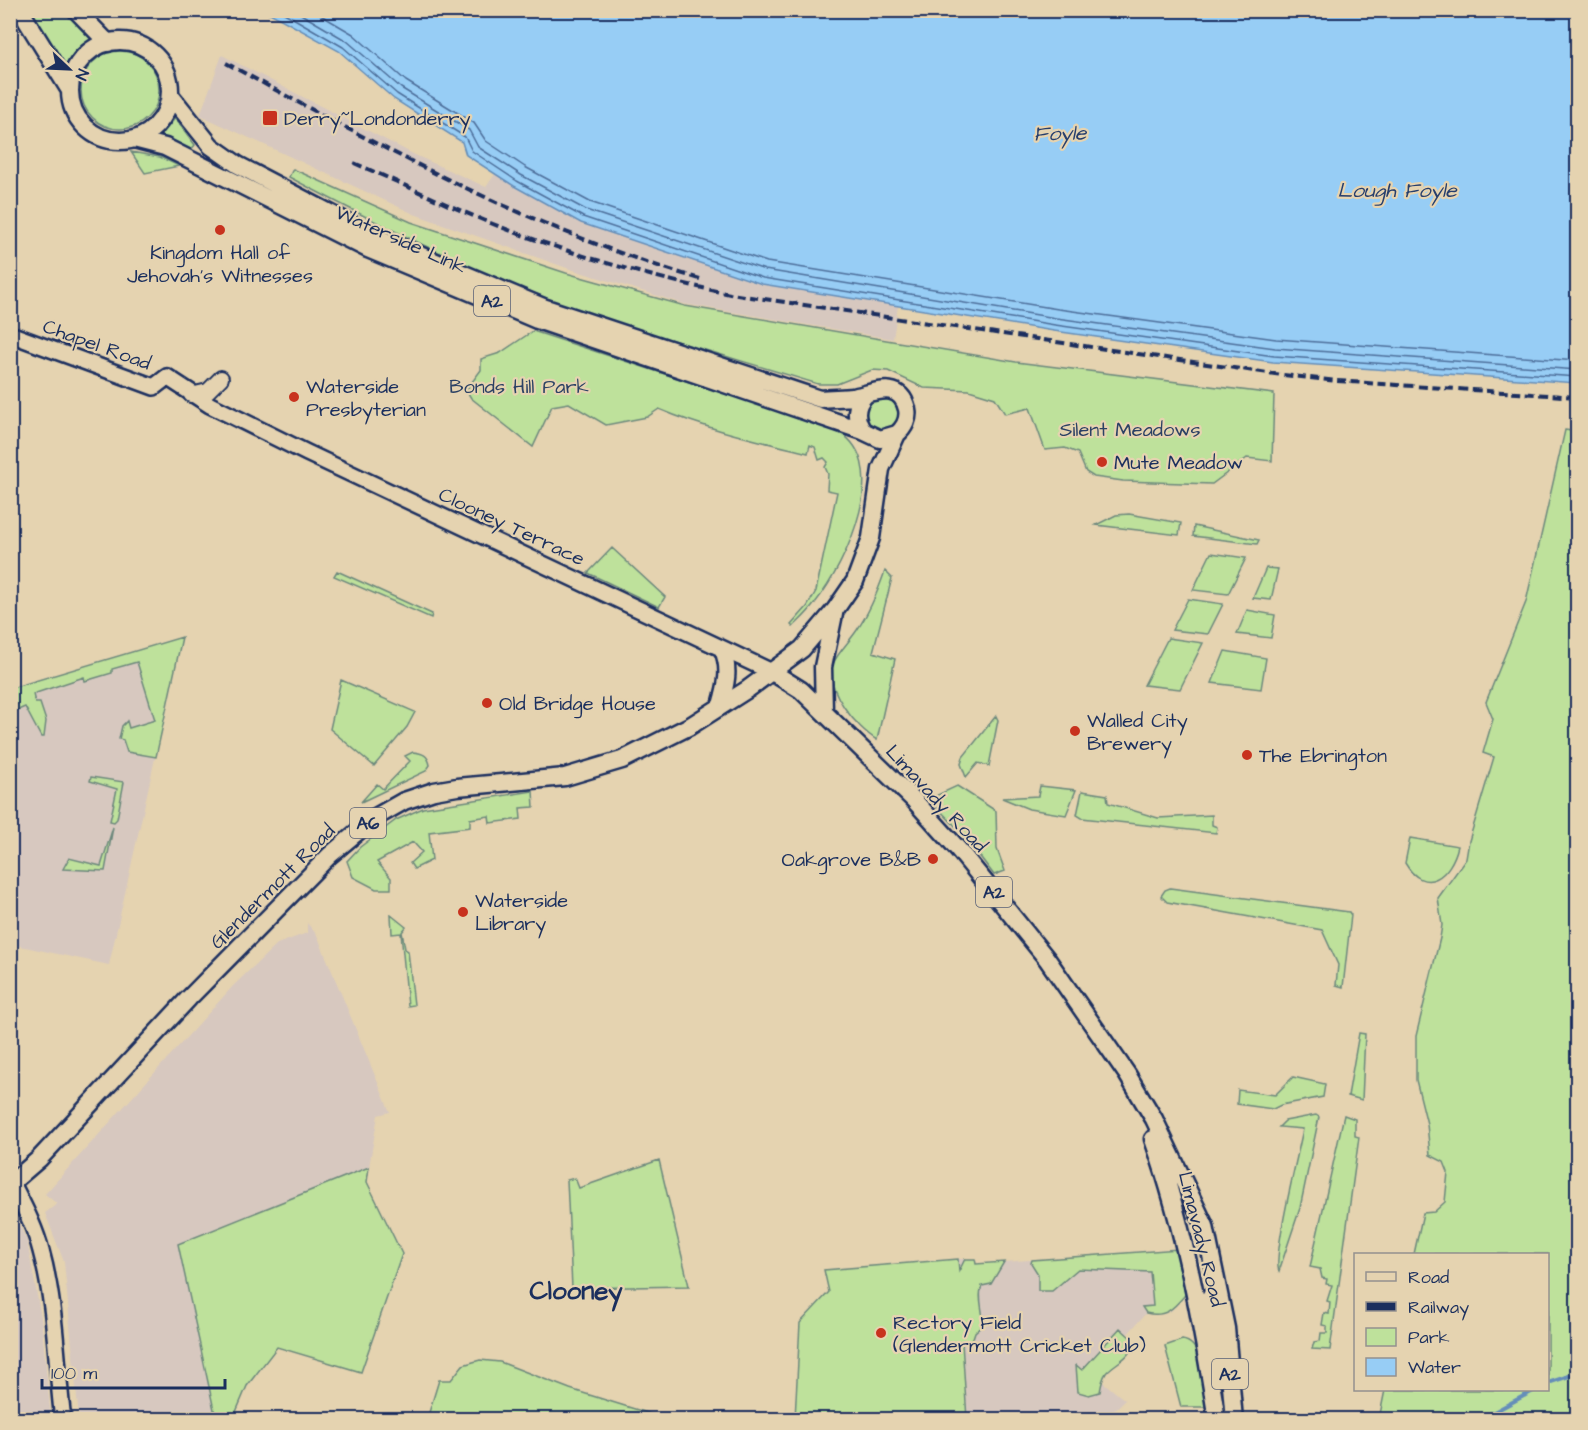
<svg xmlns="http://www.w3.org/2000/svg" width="1588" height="1430" viewBox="0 0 1588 1430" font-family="'Architects Daughter',sans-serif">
  <rect width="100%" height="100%" fill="#e5d3b0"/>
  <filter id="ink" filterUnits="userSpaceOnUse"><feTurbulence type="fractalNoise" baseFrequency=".0167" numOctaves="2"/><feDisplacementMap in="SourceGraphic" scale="12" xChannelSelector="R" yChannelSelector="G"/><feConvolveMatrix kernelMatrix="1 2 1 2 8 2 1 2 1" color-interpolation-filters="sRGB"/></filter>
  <g filter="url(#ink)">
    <!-- built -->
    <path fill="#d7c8bf" d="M222,55L415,155L486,187L495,174L581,223L762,284L898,306L893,339L684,304L567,268L414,214L200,115Z
      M182,637L109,965L11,944V688Z
      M307,923L317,935L390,1112L378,1115L369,1167L178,1244L216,1419H79L64,1262L45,1213L57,1204L45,1194L233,986L277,944L307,933Z
      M11,1220H17L27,1241L41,1317L51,1419H11Z
      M1179,1249L1185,1295L1171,1311L1146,1313L1093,1374L1125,1400L1105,1419H967L958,1259H975L976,1264Z"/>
    <!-- green -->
    <path fill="#bee19b" stroke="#6c887c" stroke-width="1.5" d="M31,11H66L93,39L75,51L65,67Z
      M81 90a39 39 0 1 1 78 0a39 39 0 1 1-78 0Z
      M175,118L195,145L189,152L158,140Z
      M131,152L160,157L179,166L145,173Z
      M293,169L411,222L566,273L685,306L1016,362L1274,394L1272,461L1247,458L1212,484L1123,481L1094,477L1086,472L1078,453L1065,448L1045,450L1030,408L1005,414L995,398L969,390L924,388L888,371L872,370L837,384H818C731,357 642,333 557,302C465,268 376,223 289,177Z
      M533,331L833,429C897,457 846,564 815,603C809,612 801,619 793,627L791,625L807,607L816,591L837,492L827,490L828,474L825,467L828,462L824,458L819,460L815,447L810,445L808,453L804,452C755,440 706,429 659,409L647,417L606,425L569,403L552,406L533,447L471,398L466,390L481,370V359L500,353Z
      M864 414a17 17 0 1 1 34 0a17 17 0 1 1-34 0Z
      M1565,430L1578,432L1577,1419H1379L1385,1390H1548V1254H1414L1423,1213L1434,1212L1445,1202L1448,1172L1444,1162L1430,1155L1427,1124L1416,1080V1036L1440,938L1442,925L1438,898L1466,859L1469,841L1494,757L1483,753L1493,719L1486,702L1526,602Z
      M1129,514L1181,523L1179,535L1096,525L1116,515Z
      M1194,526L1259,540L1257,544L1193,536Z
      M612,548L665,597L659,607L588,573Z
      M1211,553L1246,558L1228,594L1193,590Z
      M1266,568L1278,569L1271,600L1253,598Z
      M337,571L432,614L431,618L334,576Z
      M885,571L892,578L873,652L895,659L877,740C857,728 824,690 833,664C838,652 850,641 857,630C869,613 878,591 885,571Z
      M1188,599L1223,604L1208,634L1172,630Z
      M1247,610L1275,615L1271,638L1237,634Z
      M182,637L156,757L127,752L123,740L119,739L122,726L127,721L129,728L155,720L137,662L112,669V673L85,681L84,677L33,694L35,703H40L46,721L44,737H41L25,707L11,713V688Z
      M1168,638L1203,643L1180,689L1144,685Z
      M1225,651L1266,658L1261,689L1212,683Z
      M341,680L415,712L407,727L374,766L330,729Z
      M996,716L998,720L989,766L978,763L966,777L961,764L963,757Z
      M413,752C423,753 428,755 430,765L426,771L361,802L377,784L383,789L410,761L405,756Z
      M91,777L124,782L117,819L114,822L110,821L117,789L90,781Z
      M957,786L996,811L997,849L1005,871L994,875L963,834L929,799Z
      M1040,786L1076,790L1066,815L1029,809L1002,798L1038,796Z
      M533,791L534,807L520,808L521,819L490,823L489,816L470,819V827L429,832L432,860L414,869L410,863L422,852L413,842L377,862L391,878V889H376L353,877L347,861L360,847L396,820L423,808Z
      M1082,791L1107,795L1108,803L1158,818L1212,815V825L1217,827L1216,833L1082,818L1077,815Z
      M113,827L105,871L63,869L69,858L101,866Z
      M1410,838L1458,846C1451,876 1425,897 1405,863Z
      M1170,888L1349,912L1351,915L1343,987L1336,985L1338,965L1322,930L1167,902L1161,896L1165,890Z
      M391,915L406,927L402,932L405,949L408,951L414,1005L408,1006L401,933L392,934Z
      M1359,1033L1365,1034L1362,1100L1348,1096Z
      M1293,1077L1325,1084L1323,1097L1281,1105L1273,1109L1237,1104L1238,1090L1275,1095Z
      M1316,1115L1319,1117L1300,1208L1279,1271C1272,1258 1299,1150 1303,1129L1279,1127L1285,1121Z
      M1344,1115L1355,1119V1136L1359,1137L1330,1350L1312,1349L1314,1342L1320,1341L1321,1333H1327V1326L1322,1325L1324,1313L1329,1314L1330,1302L1327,1301L1332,1285L1326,1284L1327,1279L1322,1278L1320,1269L1310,1267Z
      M659,1160L689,1286L572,1288L567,1180L575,1178L579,1188Z
      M369,1167L367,1182L402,1254L361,1372L277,1347L247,1386L233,1419H216L178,1244Z
      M1179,1249L1185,1295C1173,1309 1165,1318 1146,1313L1142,1307L1153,1306L1150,1272L1078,1269L1052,1291H1038V1274L1031,1263L1032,1260Z
      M958,1259L959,1271L965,1259H975L976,1264L1004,1262L991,1284L982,1286C977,1296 984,1313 983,1325L975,1332L972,1341L962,1342L967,1419H795L800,1323L829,1292L824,1270Z
      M1120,1328L1132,1339C1134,1358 1116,1361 1106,1373C1102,1379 1101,1386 1100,1392L1089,1395L1078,1392L1076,1365L1082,1370Z
      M1182,1340C1206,1343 1203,1388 1206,1407H1181L1165,1346Z
      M480,1360L500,1362L570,1389L667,1419H427L439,1380H451L463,1365Z"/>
    <!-- water -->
    <path fill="#97cdf5" stroke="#658eb9" stroke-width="1.5" d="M250,11H1577V383L1273,362L1054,331L762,284L581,223L514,186L466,155L462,142L394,99L339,51L270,13H254Z"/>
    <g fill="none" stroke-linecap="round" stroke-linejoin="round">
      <!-- shore -->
      <path stroke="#4d6e9a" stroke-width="1.5" d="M279,10L343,47L397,94L465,137L472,151L517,181L583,217L763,278L1055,325L1274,356L1578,377
        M294,10L347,41L401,88L469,130L478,147L521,175L586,210L765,270L1056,318L1275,348L1578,370
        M312,10L353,34L406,81L474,123L486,141L525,167L590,202L767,262L1058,309L1276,339L1578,361"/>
      <!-- stream -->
      <path stroke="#658eb9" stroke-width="4" d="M1548,1383L1578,1373
        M1479,1420L1535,1390"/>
      <!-- tertiary casing -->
      <g stroke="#1b2f5e" stroke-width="18">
        <path id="tertiary" d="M191,395L208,391L221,378"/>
      </g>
      <!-- secondary casing -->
      <g stroke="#1b2f5e" stroke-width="20">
        <path id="secondary" d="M10,334L154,387L167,377L210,405L307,453L772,672
          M720,707C726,686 731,669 722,649
          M12,1183C23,1205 35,1227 41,1251C56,1305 56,1364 63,1420"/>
      </g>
      <!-- trunk casing -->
      <g stroke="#1b2f5e" stroke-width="21">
        <path id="trunk" d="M20,10L69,89
          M76,10L108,43
          M70 91a50 50 0 1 1 100 0a50 50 0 1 1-100 0Z
          M171,96L211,146L238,165L374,236L543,307L820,399C831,398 842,398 853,397C873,393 900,379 907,409C909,419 904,428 897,434L880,439L863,431C854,418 855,405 866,394
          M134,139L165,147L368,249L537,320L863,431
          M772,672L801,690L913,799L958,849L1047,959L1127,1074L1154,1119L1205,1226L1226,1328L1234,1420
          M824,712L823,667L834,614
          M1153,1139C1185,1230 1202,1324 1217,1420
          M10,1184L39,1159L189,998L330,855L374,818L404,801L434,791L457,787L565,777L622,760L690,726L748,689L802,649L835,610L855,581L871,538L881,469L897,434
          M1209,1298L1217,1359"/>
      </g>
      <!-- tertiary -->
      <use href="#tertiary" stroke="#e5d3b0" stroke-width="14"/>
      <!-- secondary -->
      <use href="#secondary" stroke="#e5d3b0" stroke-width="15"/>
      <!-- trunk -->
      <use href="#trunk" stroke="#e5d3b0" stroke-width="16"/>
      <!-- rail -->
      <path stroke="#1b2f5e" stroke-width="4" stroke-dasharray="9 4.5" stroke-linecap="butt" d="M226,63C378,146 532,230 700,279
        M354,163C401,183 446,205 493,224C570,254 649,277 730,294L1275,374L1337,381L1578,397"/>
    </g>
  </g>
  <!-- markers -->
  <g fill="#c8321e" stroke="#e5d3b0" stroke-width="2">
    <rect x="262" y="110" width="16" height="16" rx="3"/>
    <circle cx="220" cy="230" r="6"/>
    <circle cx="294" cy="397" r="6"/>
    <circle cx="1102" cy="462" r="6"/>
    <circle cx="487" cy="703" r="6"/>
    <circle cx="1075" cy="731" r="6"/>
    <circle cx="1247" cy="755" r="6"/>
    <circle cx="933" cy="859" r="6"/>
    <circle cx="463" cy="912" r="6"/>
    <circle cx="881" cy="1333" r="6"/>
  </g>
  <g text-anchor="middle" stroke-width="4.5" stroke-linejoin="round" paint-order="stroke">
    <!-- shield labels -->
    <g fill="#e5d3b0" stroke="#586077" stroke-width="1.5">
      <rect x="474" y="286" width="36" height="30" rx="4.5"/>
      <rect x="350" y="808" width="36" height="30" rx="4.5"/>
      <rect x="976" y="877" width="36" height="30" rx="4.5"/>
      <rect x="1212" y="1359" width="36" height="30" rx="4.5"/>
    </g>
    <g font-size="18" font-weight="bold" fill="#1b2f5e">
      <text x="492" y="307">A2</text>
      <text x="368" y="829">A6</text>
      <text x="994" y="898">A2</text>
      <text x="1230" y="1380">A2</text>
    </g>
    <!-- poi labels -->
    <g font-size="20" fill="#1b2f5e" stroke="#e5d3b0" text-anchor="start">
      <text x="284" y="125">Derry~Londonderry</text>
      <text x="220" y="259" text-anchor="middle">Kingdom Hall of<tspan x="220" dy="23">Jehovah's Witnesses</tspan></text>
      <text x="306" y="393">Waterside<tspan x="306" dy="23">Presbyterian</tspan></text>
      <text x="1114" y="469">Mute Meadow</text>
      <text x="499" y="710">Old Bridge House</text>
      <text x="1087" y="727">Walled City<tspan x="1087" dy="23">Brewery</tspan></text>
      <text x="1259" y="762">The Ebrington</text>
      <text x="921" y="866" text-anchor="end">Oakgrove B&amp;B</text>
      <text x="475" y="907">Waterside<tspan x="475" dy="23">Library</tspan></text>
      <text x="893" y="1329">Rectory Field<tspan x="893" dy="23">(Glendermott Cricket Club)</tspan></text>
    </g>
    <!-- street labels -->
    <g font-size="20" fill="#1b2f5e" stroke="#e5d3b0">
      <text transform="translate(401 239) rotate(24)" y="7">Waterside Link</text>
      <text transform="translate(97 344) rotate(20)" y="7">Chapel Road</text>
      <text transform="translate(512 526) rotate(25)" y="7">Clooney Terrace</text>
      <text transform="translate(937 798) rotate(47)" y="7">Limavady Road</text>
      <text transform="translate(272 886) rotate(-45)" y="7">Glendermott Road</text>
      <text transform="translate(1202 1239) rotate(76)" y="7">Limavady Road</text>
    </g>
    <!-- park labels -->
    <g font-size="20" fill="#2b4164" stroke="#e5d3b0">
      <text x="519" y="393">Bonds Hill Park</text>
      <text x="1130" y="436">Silent Meadows</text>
    </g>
    <!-- water labels -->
    <g font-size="21" font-style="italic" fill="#273f6d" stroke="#e5d3b0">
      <text transform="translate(1060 133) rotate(-1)" y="7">Foyle</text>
      <text x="1397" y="197">Lough Foyle</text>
    </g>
    <!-- district labels -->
    <g font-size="26" font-weight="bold" fill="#1b2f5e" stroke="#e5d3b0">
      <text x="576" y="1299">Clooney</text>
    </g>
  </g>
  <!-- margin -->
  <rect width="1588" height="1430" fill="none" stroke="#e5d3b0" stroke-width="36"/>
  <rect x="18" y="18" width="1552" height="1394" fill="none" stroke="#1b2f5e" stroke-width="2" filter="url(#ink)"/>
  <!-- legend -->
  <rect x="1354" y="1253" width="195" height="138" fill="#e5d3b0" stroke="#94918f" stroke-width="1.5"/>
  <rect x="1366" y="1272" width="30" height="9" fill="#e5d3b0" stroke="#94918f" stroke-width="1.5"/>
  <text x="1408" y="1283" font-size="18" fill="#1b2f5e">Road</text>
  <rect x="1366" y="1302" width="30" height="9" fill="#1b2f5e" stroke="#94918f" stroke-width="1.5"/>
  <text x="1408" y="1313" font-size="18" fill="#1b2f5e">Railway</text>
  <rect x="1366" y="1328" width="30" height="18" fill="#bee19b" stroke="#94918f" stroke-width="1.5"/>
  <text x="1408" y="1343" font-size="18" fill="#1b2f5e">Park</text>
  <rect x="1366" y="1358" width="30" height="18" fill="#97cdf5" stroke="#94918f" stroke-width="1.5"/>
  <text x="1408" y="1373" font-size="18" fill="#1b2f5e">Water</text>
  <!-- north arrow -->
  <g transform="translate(69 69) rotate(113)" stroke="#e5d3b0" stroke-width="4.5" paint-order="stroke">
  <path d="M0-4.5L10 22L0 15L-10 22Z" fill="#1b2f5e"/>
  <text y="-9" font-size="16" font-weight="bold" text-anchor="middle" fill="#1b2f5e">N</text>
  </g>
  <!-- scale -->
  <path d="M42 1379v9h183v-9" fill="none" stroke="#1b2f5e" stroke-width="3"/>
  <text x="51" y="1379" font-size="18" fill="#1b2f5e" stroke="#e5d3b0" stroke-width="4.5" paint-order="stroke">100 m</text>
</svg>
